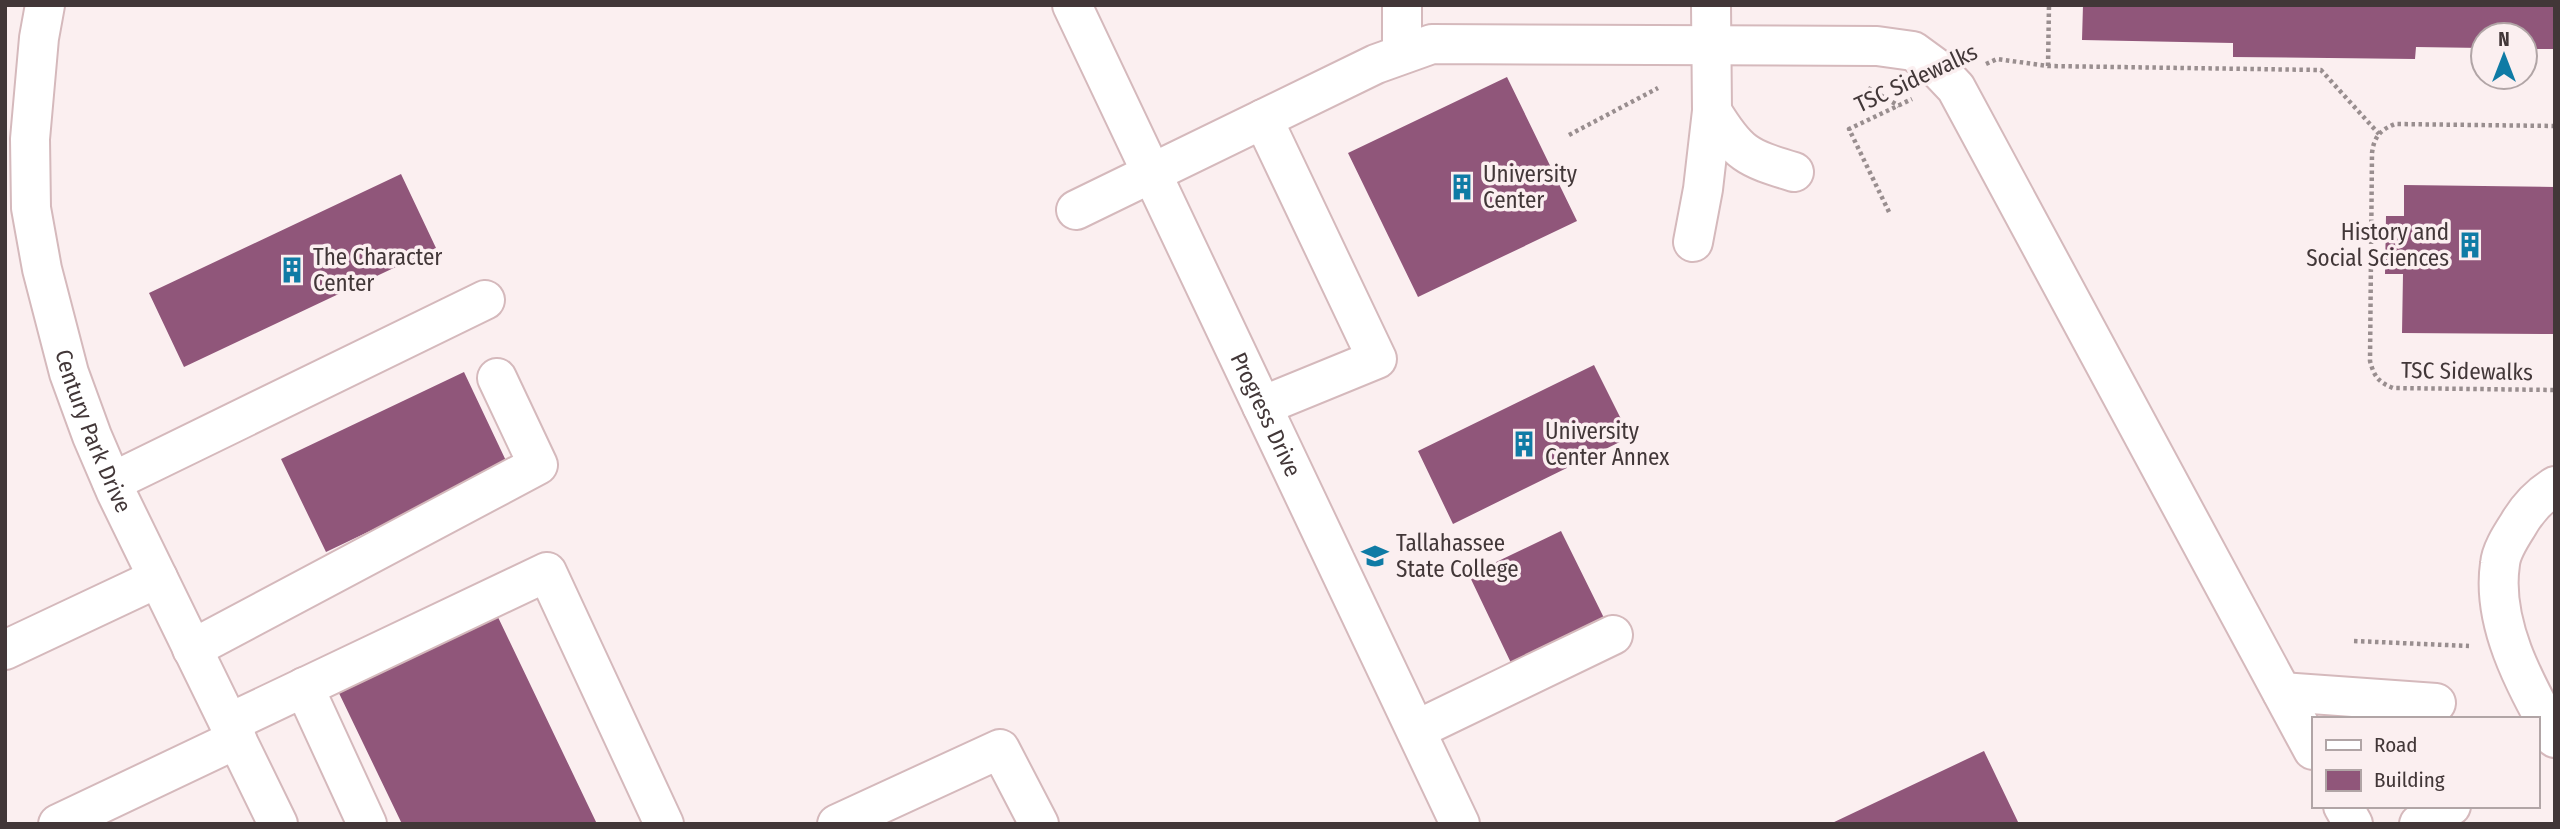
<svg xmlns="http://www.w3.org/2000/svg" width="2560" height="829" viewBox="0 0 2560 829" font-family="'Fira Sans Condensed',sans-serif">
  <rect width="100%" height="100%" fill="#fbeff0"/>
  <!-- building -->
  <path fill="#90567a" d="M2083,5H2555V49H2525V35H2483V48L2416,47L2415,59L2233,57V43L2082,40Z
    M1507,77L1577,221L1418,297L1348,153Z
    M401,174L436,248L184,367L149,293Z
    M2404,185L2555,187V334L2402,333L2403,274H2385L2386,216H2404Z
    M1594,365L1630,437L1453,524L1418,451Z
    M464,372L508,465L326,552L281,459Z
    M1561,531L1605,620L1512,665L1469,575Z
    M496,613L597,824H402L337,689Z
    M1984,751L2019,824H1830Z"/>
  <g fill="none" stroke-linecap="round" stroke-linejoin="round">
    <!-- minor casing -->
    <g stroke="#d5b9bc" stroke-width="42">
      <g id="minor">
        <path id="s1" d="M45,5L39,38L30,139L31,208L42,269L69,373L92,436L116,492L278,824"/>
        <path id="s2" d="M1072,5L1460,824"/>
        <path d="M1402,5V54"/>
        <path d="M1712,111C1738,154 1747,158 1794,172"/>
        <path d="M1076,210L1376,64L1432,44L1877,46L1913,51L1939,70L1956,88L2313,750"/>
        <path d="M1693,242L1703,189L1712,111L1711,5"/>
        <path d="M1262,406L1377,359L1263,119"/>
        <path d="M112,482L485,300"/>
        <path d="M2555,486C2539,496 2527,509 2518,525C2511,536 2501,551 2500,564C2491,625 2527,687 2555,738"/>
        <path d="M192,649L538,465L497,378"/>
        <path d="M5,650L158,578"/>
        <path d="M304,687L367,824"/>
        <path d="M2282,692L2436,703"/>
        <path d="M229,723L547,572L664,824"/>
        <path d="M1416,730L1613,635"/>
        <path d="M2343,806L2353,824"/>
        <path d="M58,824L237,739"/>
        <path d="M837,824L1000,749L1039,824"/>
        <path d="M2419,824L2451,806"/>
      </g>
    </g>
    <!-- path -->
    <path stroke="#998e8f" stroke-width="4.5" stroke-dasharray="3.5 3.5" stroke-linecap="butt" d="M1986,64L1997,59L2048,66L2321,70L2379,134
      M2048,66L2049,5
      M1868,88L1899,106
      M2555,126L2395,124C2380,130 2374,137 2372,153L2370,361C2374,376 2378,382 2393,388L2555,390
      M1569,135L1658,88
      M1889,212L1849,129L1912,99
      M2354,641L2469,646"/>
    <!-- minor -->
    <use href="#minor" stroke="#fff" stroke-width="38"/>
  </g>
  <!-- icons -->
  <defs>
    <g id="building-bare" transform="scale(2.1)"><path d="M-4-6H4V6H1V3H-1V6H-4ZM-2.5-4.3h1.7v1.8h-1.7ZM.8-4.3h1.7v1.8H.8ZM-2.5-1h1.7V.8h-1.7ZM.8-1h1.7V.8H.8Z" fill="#0f7ba5" stroke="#fbeff0" stroke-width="2.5" paint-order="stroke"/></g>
    <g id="university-bare" transform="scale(2.1)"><path d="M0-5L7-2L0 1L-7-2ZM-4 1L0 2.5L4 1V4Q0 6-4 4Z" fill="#0f7ba5" stroke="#fbeff0" stroke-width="2.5" paint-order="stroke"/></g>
  </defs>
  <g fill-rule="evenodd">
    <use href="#building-bare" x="1462" y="187"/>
    <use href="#building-bare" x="2470" y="245"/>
    <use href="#building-bare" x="292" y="270"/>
    <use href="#building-bare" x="1524" y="444"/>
    <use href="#university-bare" x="1375" y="556"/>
  </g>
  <g text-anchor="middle" stroke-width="7" stroke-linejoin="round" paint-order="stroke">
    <!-- street labels -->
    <g font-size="23" fill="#423738" stroke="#fbeff0">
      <text transform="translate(1916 78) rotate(-25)" y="8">TSC Sidewalks</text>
      <text transform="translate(2467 371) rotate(1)" y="8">TSC Sidewalks</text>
      <text dy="8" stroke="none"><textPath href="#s2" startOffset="453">Progress Drive</textPath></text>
      <text dy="8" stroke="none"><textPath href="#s1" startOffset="436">Century Park Drive</textPath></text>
    </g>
    <!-- poi labels -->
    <g font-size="23" fill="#423738" stroke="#fbeff0" text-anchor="start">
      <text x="1483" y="182">University<tspan x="1483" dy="26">Center</tspan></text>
      <text x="2449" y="240" text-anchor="end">History and<tspan x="2449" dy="26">Social Sciences</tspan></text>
      <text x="313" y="265">The Character<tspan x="313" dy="26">Center</tspan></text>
      <text x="1545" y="439">University<tspan x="1545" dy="26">Center Annex</tspan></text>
      <text x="1396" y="551">Tallahassee<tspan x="1396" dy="26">State College</tspan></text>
    </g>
  </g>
  <!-- border -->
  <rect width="2560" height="829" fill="none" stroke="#423738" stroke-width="14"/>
  <!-- legend -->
  <rect x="2312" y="717" width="228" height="91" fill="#fbeff0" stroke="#b1a5a6" stroke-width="2"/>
  <rect x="2326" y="740" width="35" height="10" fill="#ffffff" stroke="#b1a5a6" stroke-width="2"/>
  <text x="2374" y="752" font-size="21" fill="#423738">Road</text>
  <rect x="2326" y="770" width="35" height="21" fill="#90567a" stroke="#b1a5a6" stroke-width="2"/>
  <text x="2374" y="787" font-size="21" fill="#423738">Building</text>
  <!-- north arrow -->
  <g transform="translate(2504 56)"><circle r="33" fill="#fbeff0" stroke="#b1a5a6" stroke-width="2"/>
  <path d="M0-5L12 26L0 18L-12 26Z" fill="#0f7ba5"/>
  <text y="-10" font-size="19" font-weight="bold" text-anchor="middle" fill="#423738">N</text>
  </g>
</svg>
